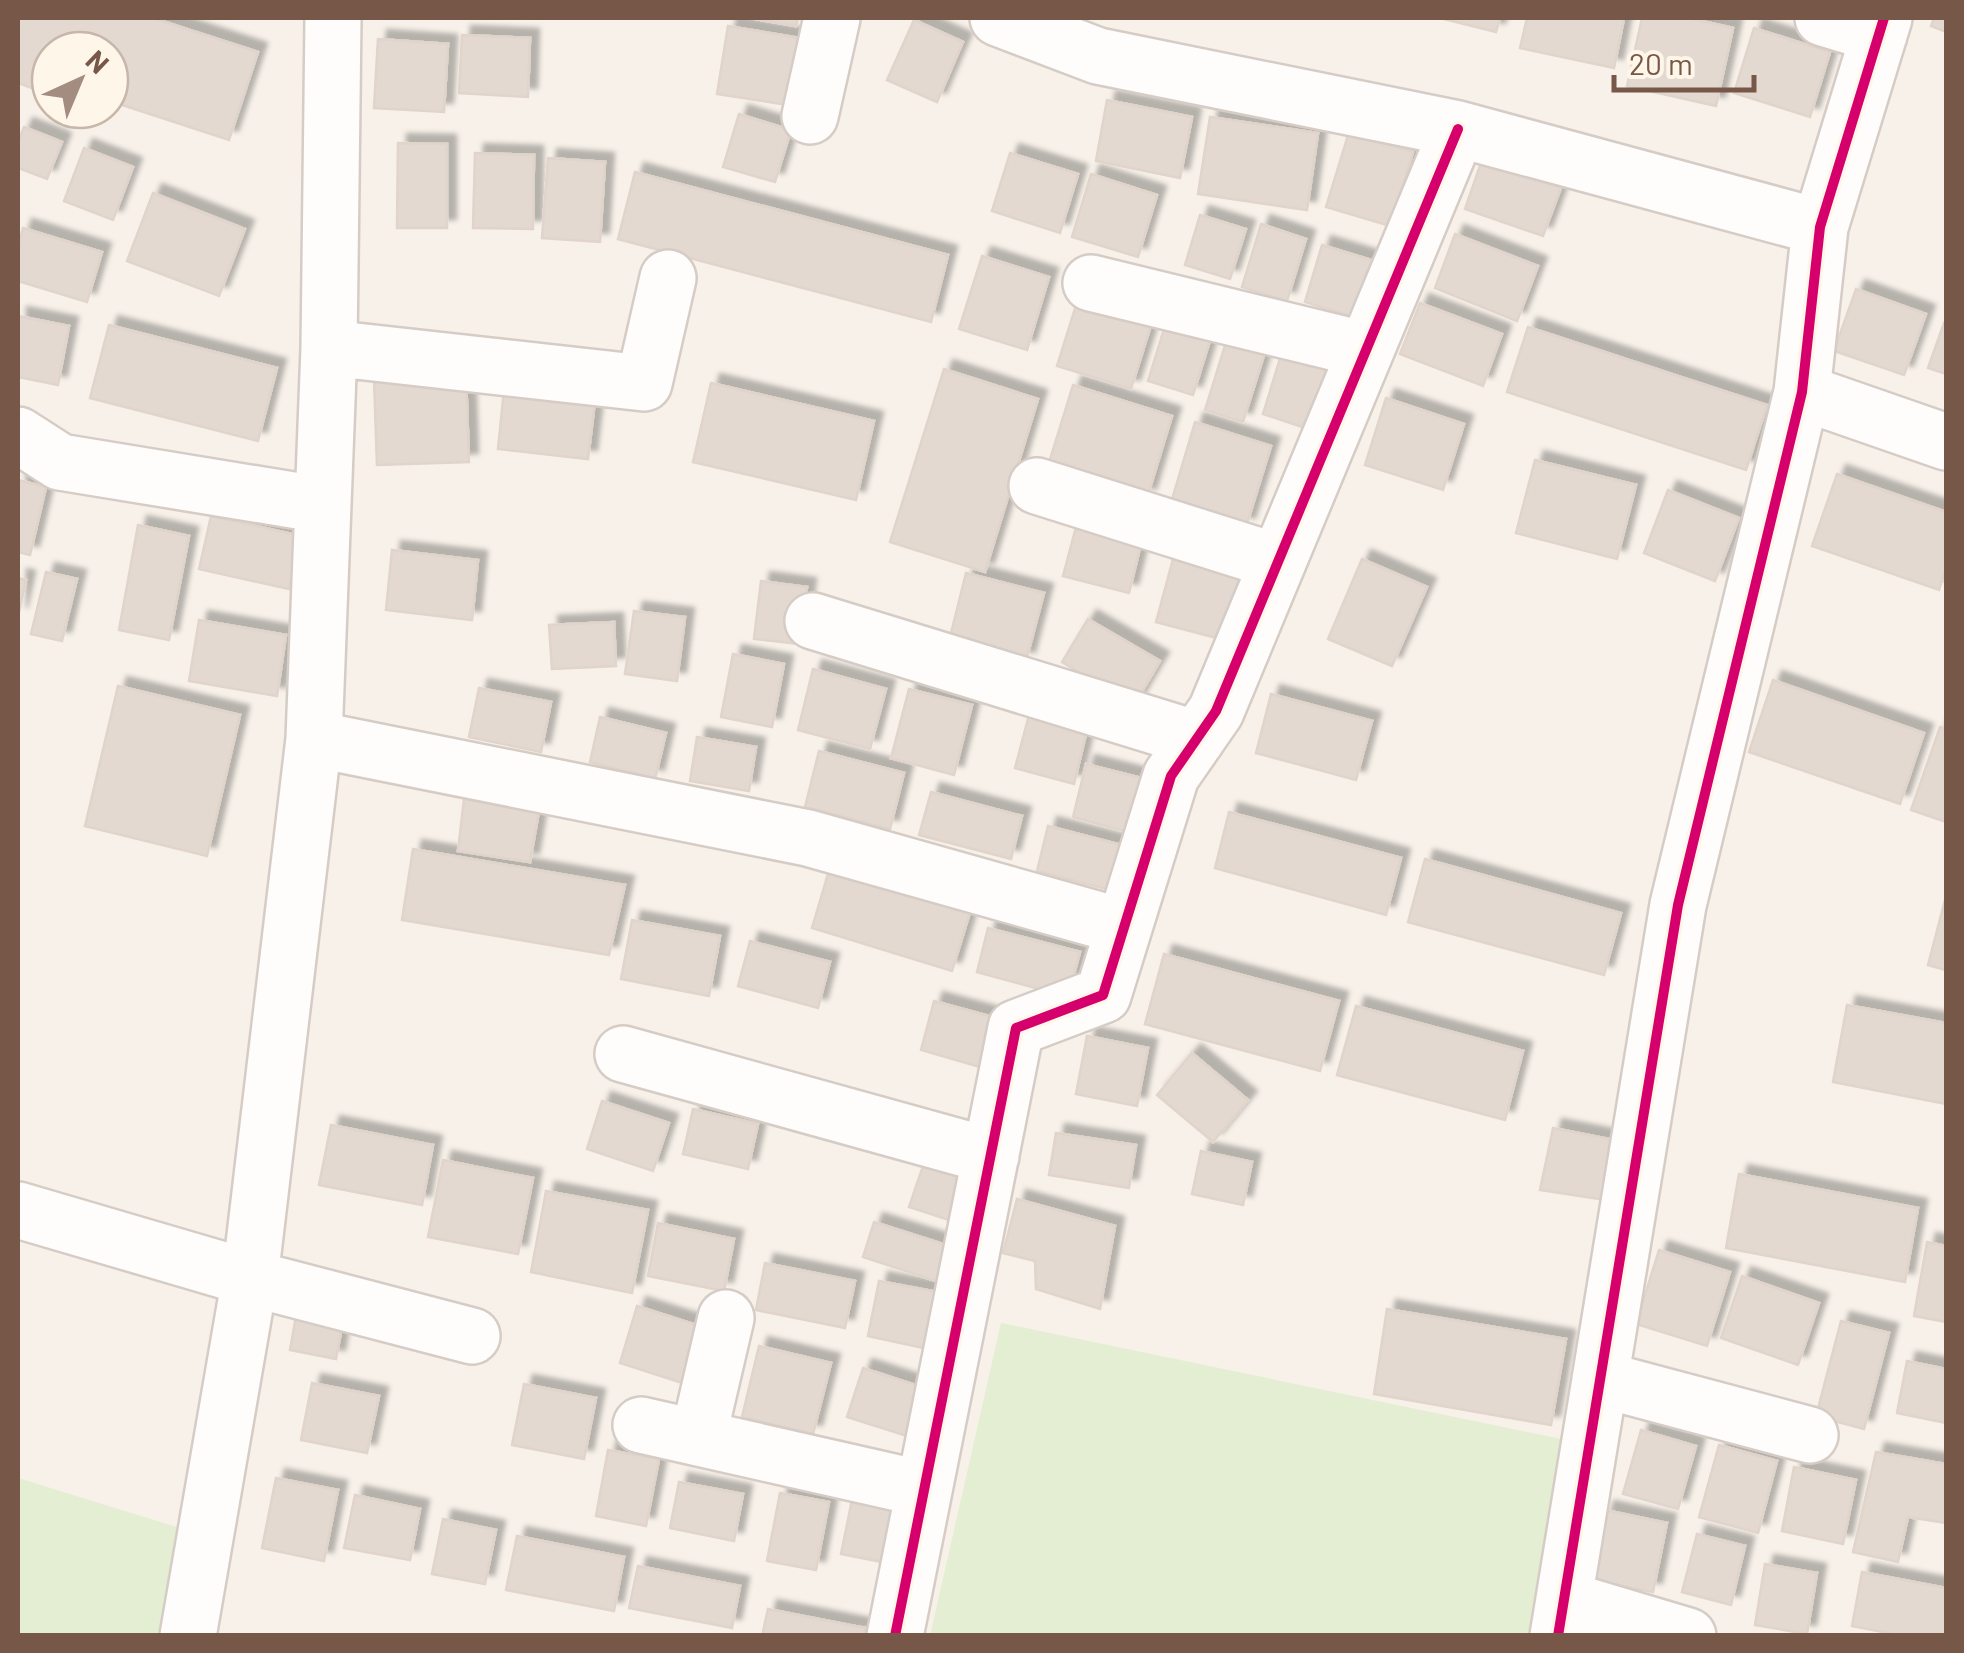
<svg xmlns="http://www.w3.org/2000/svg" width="1964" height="1653" viewBox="0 0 1964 1653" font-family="Barlow,sans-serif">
  <defs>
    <filter id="shadow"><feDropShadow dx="9" dy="-9" stdDeviation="2.5" flood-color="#0004"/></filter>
  </defs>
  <rect width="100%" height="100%" fill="#f7f1e9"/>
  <!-- green -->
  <path fill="#e4eed3" d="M1001,1323L1571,1441L1542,1635L930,1636Z
    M18,1478L180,1528L165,1635H18Z"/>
  <!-- building -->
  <path fill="#e3d9d1" stroke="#e0d4cb" stroke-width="2.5" filter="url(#shadow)" d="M18,18H153L258,52L229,140L110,101V50H50V95L18,83Z
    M750,18H798L796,26Z
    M1440,18H1500L1496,32Z
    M1527,18H1624L1614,68L1520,48Z
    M1642,18H1688L1733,28L1716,106L1627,86Z
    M1934,18H1946V32L1931,26Z
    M914,20L963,42L937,102L887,80Z
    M728,26L806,39L795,106L717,94Z
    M1754,28L1830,52L1810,117L1734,93Z
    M462,35L530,38L528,97L459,93Z
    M378,39L448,44L444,112L374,108Z
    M1107,100L1192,117L1180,178L1096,161Z
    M739,114L791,130L775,182L723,167Z
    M1210,117L1318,133L1307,210L1198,194Z
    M24,127L62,142L47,179L18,168V142Z
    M1349,132L1413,152L1390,226L1326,207Z
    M398,143L447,144V228H397Z
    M84,148L133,167L113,220L64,201Z
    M475,153L534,155L533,229L473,228Z
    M1010,153L1078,174L1060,233L992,211Z
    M1483,157L1562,185L1543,236L1465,209Z
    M548,158L605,162L600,242L542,238Z
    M635,172L948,255L931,322L618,239Z
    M1091,174L1157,195L1138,257L1072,237Z
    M153,193L245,229L219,296L127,261Z
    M1200,215L1246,229L1230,279L1185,265Z
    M1261,224L1306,239L1287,301L1242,287Z
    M23,228L102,252L87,302L18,281V247Z
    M1455,234L1538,266L1517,321L1435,288Z
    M1322,245L1378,262L1360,319L1305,302Z
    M982,256L1049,277L1027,350L959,329Z
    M1856,289L1926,314L1904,375L1834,351Z
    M1077,302L1151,325L1131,389L1057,366Z
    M1420,303L1502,334L1483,386L1400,354Z
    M18,316L69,326L58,385L18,377Z
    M1167,319L1212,334L1193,395L1148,381Z
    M1944,323L1946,324V374L1928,368Z
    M109,325L277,368L258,441L90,398Z
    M1528,327L1767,405L1746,470L1507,392Z
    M1226,342L1264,355L1243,422L1205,410Z
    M1281,355L1330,370L1311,430L1263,414Z
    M944,369L1038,399L985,572L890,542Z
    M466,376L469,462L377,465L374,379Z
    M711,383L874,421L856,500L693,462Z
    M1073,385L1172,416L1147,498L1048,466Z
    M504,390L595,400L588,459L498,449Z
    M1386,398L1464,424L1443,490L1365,465Z
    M1195,422L1271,446L1246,527L1171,503Z
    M1535,460L1636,485L1617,559L1516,533Z
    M1837,474L1946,512V567L1939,590L1812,546Z
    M18,480L46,487L30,555L18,552Z
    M1668,490L1739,518L1715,581L1644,553Z
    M211,516L301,536L289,589L199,569Z
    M138,525L189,536L169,640L119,630Z
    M1076,527L1141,544L1129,593L1063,576Z
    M392,550L478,560L472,620L386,610Z
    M1173,559L1251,579L1235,643L1156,622Z
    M1362,559L1427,587L1392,666L1328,639Z
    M46,572L77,579L62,641L31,634Z
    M966,573L1044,593L1026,661L949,641Z
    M18,578L26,580L18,617Z
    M761,581L807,587L800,644L754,639Z
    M634,611L685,617L677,681L625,674Z
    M1088,619L1160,661L1134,705L1062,662Z
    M199,620L286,635L277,696L189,681Z
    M614,622L616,666L552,669L549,625Z
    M733,654L784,664L772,727L721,717Z
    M813,669L886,689L870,749L798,730Z
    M1773,680L1924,733L1900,804L1749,752Z
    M118,686L240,715L207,856L85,826Z
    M479,688L551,702L541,752L469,737Z
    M909,689L972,705L954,775L891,758Z
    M1271,694L1372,721L1356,780L1256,753Z
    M1029,715L1087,730L1074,784L1015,768Z
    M600,717L666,733L655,779L590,762Z
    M1940,727L1946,729V822L1911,810Z
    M697,737L756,747L749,791L690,781Z
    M819,751L904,773L890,829L805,807Z
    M1086,764L1145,779L1131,833L1073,817Z
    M931,792L1022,816L1011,859L919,835Z
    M464,799L539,811L530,862L458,851Z
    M1229,812L1401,858L1386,915L1215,868Z
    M1048,826L1129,847L1118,892L1037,871Z
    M413,849L625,885L609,955L402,920Z
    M1425,859L1621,913L1604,975L1408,922Z
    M830,867L971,909L952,971L812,928Z
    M1946,896V970L1928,965Z
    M632,920L720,936L709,996L621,979Z
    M988,928L1080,952L1068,997L977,972Z
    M750,941L830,962L818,1008L738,986Z
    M1164,954L1339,1001L1320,1071L1145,1024Z
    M934,1001L996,1018L983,1068L921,1050Z
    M1847,1005L1946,1023V1104L1833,1082Z
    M1356,1006L1523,1051L1505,1120L1337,1075Z
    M1087,1036L1148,1048L1137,1106L1076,1094Z
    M1192,1053L1248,1100L1213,1142L1157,1095Z
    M602,1101L669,1123L653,1171L587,1149Z
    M693,1109L758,1124L748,1169L683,1154Z
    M331,1125L433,1145L422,1205L319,1185Z
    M1553,1128L1614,1140L1606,1200L1540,1190Z
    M1056,1133L1136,1145L1129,1188L1049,1175Z
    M1201,1151L1252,1162L1243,1205L1192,1194Z
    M443,1160L533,1178L518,1254L428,1237Z
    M924,1163L976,1180L961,1224L909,1207Z
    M1739,1174L1918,1208L1905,1282L1726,1248Z
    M546,1191L648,1210L632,1293L531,1272Z
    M1017,1199L1115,1226L1100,1309L1036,1289L1035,1261L1003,1253Z
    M874,1222L959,1249L948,1285L863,1257Z
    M658,1223L734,1239L724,1291L648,1276Z
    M1927,1242L1946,1246V1322L1914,1316Z
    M1659,1250L1730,1272L1707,1346L1636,1324Z
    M765,1263L855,1281L845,1328L756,1310Z
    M1742,1276L1819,1303L1798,1365L1721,1338Z
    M879,1281L948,1294L937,1351L868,1336Z
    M637,1306L703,1327L685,1384L620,1363Z
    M1387,1309L1566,1339L1551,1425L1374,1394Z
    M296,1316L342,1326L336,1359L290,1350Z
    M1841,1321L1889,1333L1864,1429L1816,1416Z
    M759,1346L831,1363L813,1434L742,1417Z
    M1907,1361L1946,1369V1423L1897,1413Z
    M863,1368L928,1389L913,1438L847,1417Z
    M312,1383L379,1396L367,1453L301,1440Z
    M524,1384L596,1398L584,1459L512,1445Z
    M1641,1430L1696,1446L1678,1509L1623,1494Z
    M1719,1445L1777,1461L1758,1533L1699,1517Z
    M608,1450L659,1459L646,1526L596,1516Z
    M1876,1452L1946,1464V1523L1908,1517L1898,1562L1853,1552Z
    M1794,1467L1856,1480L1843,1544L1782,1531Z
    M276,1478L338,1490L324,1561L262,1548Z
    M679,1482L743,1494L734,1541L670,1528Z
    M780,1493L829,1502L816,1570L767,1561Z
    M355,1495L420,1509L410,1560L344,1548Z
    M852,1500L908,1511L897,1565L841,1554Z
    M1605,1510L1667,1523L1653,1592L1591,1580Z
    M443,1519L496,1530L485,1584L432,1574Z
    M1697,1534L1745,1546L1731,1605L1682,1592Z
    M517,1536L624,1557L614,1611L506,1590Z
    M1765,1564L1817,1573L1807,1634L1755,1625Z
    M638,1566L740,1586L732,1628L629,1608Z
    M1862,1572L1946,1588V1636H1903L1852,1626Z
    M768,1609L865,1628L864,1636H762Z"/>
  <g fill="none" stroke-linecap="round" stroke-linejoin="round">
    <!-- minor casing -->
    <g stroke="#d6ccc6" stroke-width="60">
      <path id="minor" d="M998,18L1098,56L1458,129L1820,227
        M1823,18L1879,35
        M810,116L832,18
        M1091,283L1366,350
        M329,348L644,383L668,278
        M1802,392L1946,442
        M18,435L60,462L323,505
        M1037,486L1278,562
        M813,621L1197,739
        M314,739L808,838L1124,927
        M623,1054L991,1156
        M18,1210L250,1278L472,1336
        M1600,1379L1810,1435
        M641,1425L924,1489
        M698,1438L726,1318
        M1564,1599L1688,1636
        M188,1636L250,1278L314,739L329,348L333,18
        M895,1636L1016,1028L1103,995L1171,776L1216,711L1458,129
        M1558,1636L1678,905L1802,392L1820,227L1884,18"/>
    </g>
    <!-- minor -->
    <use href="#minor" stroke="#fefdfc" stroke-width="55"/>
    <!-- cycleway casing -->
    <g stroke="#fff6ea" stroke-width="16">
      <path id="cycleway" d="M895,1636L1016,1028L1103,995L1171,776L1216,711L1458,129
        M1558,1636L1678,905L1802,392L1820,227L1884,18"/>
    </g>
    <!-- cycleway -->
    <use href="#cycleway" stroke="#d6006c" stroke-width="10"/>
  </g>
  <!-- border -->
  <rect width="1964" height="1653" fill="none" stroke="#765748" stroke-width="40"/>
  <!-- north arrow -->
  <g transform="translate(80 80) rotate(44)"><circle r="48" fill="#fff6ea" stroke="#c8b6a9" stroke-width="2.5"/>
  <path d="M0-8L18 38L0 25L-18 38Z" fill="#a38d80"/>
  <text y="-15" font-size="28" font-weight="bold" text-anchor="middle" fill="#765748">N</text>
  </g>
  <!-- scale -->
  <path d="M1614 75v15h140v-15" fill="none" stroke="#765748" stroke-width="5"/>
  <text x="1629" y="75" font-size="30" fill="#765748" stroke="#fff6ea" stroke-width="8" paint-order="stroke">20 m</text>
</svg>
